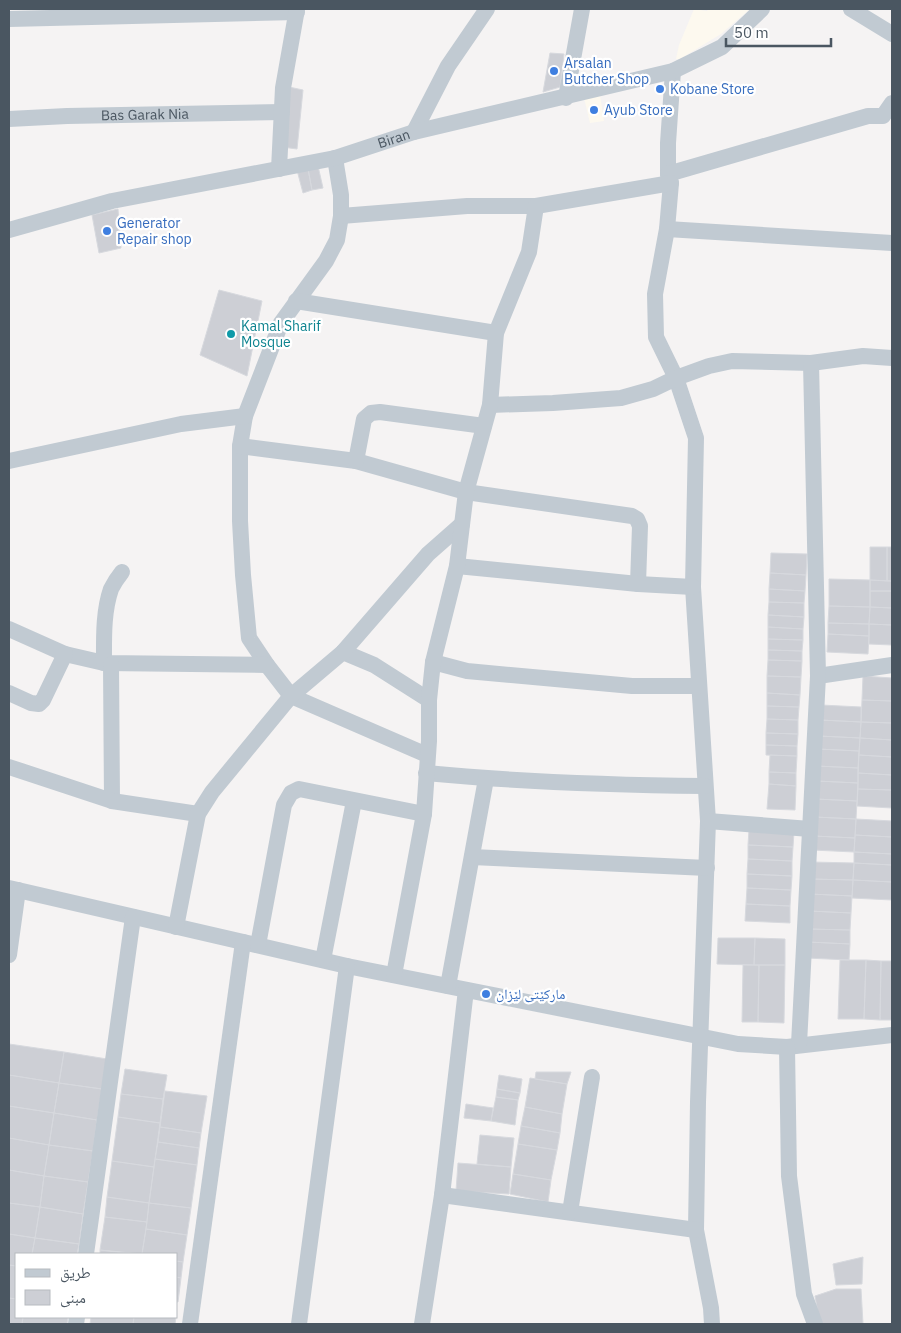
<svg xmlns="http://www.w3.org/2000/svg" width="901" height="1333" viewBox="0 0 901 1333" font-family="'IBM Plex Sans','Noto Naskh Arabic',sans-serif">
  <rect width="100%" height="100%" fill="#f5f3f3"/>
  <!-- commercial -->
  <path fill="#fdf9ef" d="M694,9L707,11L708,9H750L721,34L680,59H676L679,45Z
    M600,95L604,121L590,123L584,98Z"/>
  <!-- building -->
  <path fill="#cdcfd5" stroke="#d7d9de" d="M550,53L564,54L560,87L543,92Z
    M289,87L303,90L297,149L282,147Z
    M318,166L323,188L312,190L308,169Z
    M308,169L312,190L303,193L297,170Z
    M118,209L121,248L99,253L92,215Z
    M219,290L262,301L247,376L200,355Z
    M870,547H887V581L870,580Z
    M887,547H892V581H887Z
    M771,553L807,554L806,575L770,573Z
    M770,573L806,575L805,591L769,589Z
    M829,579L870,580V607L829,606Z
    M870,580L892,581V591H870Z
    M769,589L805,591L804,603L769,602Z
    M870,591H892V608L870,607Z
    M769,602L804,603V617L768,615Z
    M829,606L870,607L869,624L828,623Z
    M870,607L892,608V625L869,624Z
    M768,615L804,617L803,629L768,627Z
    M828,623L869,624V636L828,634Z
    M869,624L892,625V645L869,644Z
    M768,627L803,629V640L768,639Z
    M828,634L869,636L868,654L827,652Z
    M768,639L803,640L802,651L768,650Z
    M768,650L802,651V661L768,660Z
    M768,660L802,661L801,677L767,676Z
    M767,676L801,677L800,695L767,693Z
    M863,676L892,678V701L862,700Z
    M767,693L800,695L799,707L767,706Z
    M862,700L892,701V723L861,722Z
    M821,705L861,707V722L820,720Z
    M767,706L799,707L798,720L767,719Z
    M767,719L798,720V734L766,733Z
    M820,720L861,722L860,738L819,736Z
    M861,722L892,723V740L860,738Z
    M766,733L798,734L797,746L766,745Z
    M819,736L860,738L859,751L818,749Z
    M860,738L892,740V757L859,755Z
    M766,745L797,746V756L766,755Z
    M818,749L859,751L858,768L817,766Z
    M770,755L797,756L796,773L769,772Z
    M859,755L892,757V775L858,773Z
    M817,766L858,768V783L817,781Z
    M769,772L796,773V786L769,784Z
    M858,773L892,775V790L858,789Z
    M817,781L858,783L857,801L816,799Z
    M769,784L796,786L795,810L767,809Z
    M858,789L892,790V808L857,806Z
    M816,799L857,801L856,819L815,817Z
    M815,817L856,819L855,838L814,836Z
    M856,819L892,821V837L855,835Z
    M749,830L794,832L793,847L748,845Z
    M855,835L892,837V854L854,852Z
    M814,836L855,838L854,852L813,850Z
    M748,845L793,847L792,861L748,859Z
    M854,852L892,854V865L854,863Z
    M748,859L792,861V876L747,874Z
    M811,862L854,863L853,880L811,879Z
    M854,863L892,865V882L853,880Z
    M747,874L792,876L791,890L747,888Z
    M811,879L853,880L852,896L810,894Z
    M853,880L892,882V900L852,898Z
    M747,888L791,890L790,906L746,904Z
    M810,894L852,896L851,913L809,911Z
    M746,904L790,906V923L745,921Z
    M809,911L851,913L850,930L809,929Z
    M809,929L850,930V944L808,942Z
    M718,938H755L754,965L717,964Z
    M755,938L785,939V965H754Z
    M808,942L850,944L849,960L807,958Z
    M840,960H866L864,1019H838Z
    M866,960L881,961L880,1020L864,1019Z
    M881,961H892V1020H880Z
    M743,965H759L758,1022H742Z
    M759,965H785L784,1023L758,1022Z
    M9,1044L64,1052L59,1083L9,1075Z
    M64,1052L107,1059L102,1089L59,1083Z
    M125,1069L167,1075L163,1099L121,1094Z
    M536,1072H571L567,1084L535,1079Z
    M9,1075L59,1083L54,1113L9,1106Z
    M499,1075L522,1079L520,1093L497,1089Z
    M530,1078L567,1084L562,1114L525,1107Z
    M59,1083L102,1089L97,1120L54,1113Z
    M497,1089L520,1093L518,1100L496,1097Z
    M165,1091L207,1096L201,1133L160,1127Z
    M121,1094L163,1099L160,1123L118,1117Z
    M496,1097L518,1100L515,1125L491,1121Z
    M466,1104L493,1108L491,1121L464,1118Z
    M9,1106L54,1113L49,1145L9,1138Z
    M525,1107L562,1114L560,1133L521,1126Z
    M54,1113L97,1120L93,1151L49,1145Z
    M118,1117L160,1123L154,1167L112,1161Z
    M521,1126L560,1133L557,1150L518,1144Z
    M160,1127L201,1133L199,1148L158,1142Z
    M480,1135L514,1138L511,1167L477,1164Z
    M9,1138L49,1145L44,1176L9,1170Z
    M158,1142L199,1148L197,1165L155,1159Z
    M518,1144L557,1150L551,1180L513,1174Z
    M49,1145L93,1151L88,1182L44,1176Z
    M155,1159L197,1165L191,1208L149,1203Z
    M112,1161L154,1167L149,1203L107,1197Z
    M458,1163L511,1167L509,1194L456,1191Z
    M9,1170L44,1176L40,1207L9,1203Z
    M513,1174L551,1180L548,1202L510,1194Z
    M44,1176L88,1182L83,1214L40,1207Z
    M107,1197L149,1203L147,1222L105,1217Z
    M9,1203L40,1207L35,1238L9,1234Z
    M149,1203L191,1208L187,1235L146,1229Z
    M40,1207L83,1214L79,1244L35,1238Z
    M105,1217L147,1222L142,1254L100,1250Z
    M146,1229L187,1235L183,1262L176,1261V1254H142Z
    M9,1234L35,1238L32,1254H16V1266L9,1265Z
    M35,1238L79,1244L77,1254H32Z
    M100,1250L133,1254H100Z
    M863,1257L862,1284L836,1285L833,1264Z
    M176,1261L183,1262L181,1278L176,1277Z
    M9,1265L16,1266V1299L9,1298Z
    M176,1277L181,1278L178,1302H176Z
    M836,1289H861L863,1324H822L818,1313L815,1296Z
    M9,1298L16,1299V1317H23L22,1324H9Z
    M23,1317H68L67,1324H22Z
    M91,1317H134L133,1324H90Z
    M134,1317H176L175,1324H133Z"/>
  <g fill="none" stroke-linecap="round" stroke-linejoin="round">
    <!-- minor -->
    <g stroke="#c1cad2" stroke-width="16">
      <path d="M851,9L892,34"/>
      <path d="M9,19L297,12"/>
      <path d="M673,71L668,143V174L671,183L667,229L655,294L656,337L676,378L696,438L693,587L708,821L698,1102L696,1230L711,1308L712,1324"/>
      <path d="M566,98L582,9"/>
      <path id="s1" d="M9,119L67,116L282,112"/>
      <path d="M414,132L448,66L487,9"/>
      <path d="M335,158L341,195V216L337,240L326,261L281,323L245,416L240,446V521L243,575L249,638L267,665L291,696L427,755"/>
      <path d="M279,169L283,88L297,9"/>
      <path d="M668,174L868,116H883L892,103"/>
      <path d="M341,216L467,206H536L671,183"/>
      <path d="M667,229L892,243"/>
      <path id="s2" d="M9,230L112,201L335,158L414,132L673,71L722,47L762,9"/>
      <path d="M296,301L496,333"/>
      <path d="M490,405L553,403L621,398L653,389L676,378L709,366L732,361L811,363L863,356L892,358"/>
      <path d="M240,446L356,461L466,492L632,516L637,519L640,526L638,584"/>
      <path d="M9,461L181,424L245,416"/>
      <path d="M356,461L364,419L371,413L380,412L484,426"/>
      <path d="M457,566L638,584L693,587"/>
      <path d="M9,629L65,654L104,663L267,665"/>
      <path d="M343,652L374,665L429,700"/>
      <path d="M433,662L467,671L632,686H699"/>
      <path d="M104,663C104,639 103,612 111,589C114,583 118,577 122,572"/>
      <path d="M111,664L112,801"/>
      <path d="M818,676L892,665"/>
      <path d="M9,693L31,703L39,704L43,700L65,654"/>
      <path d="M9,767L112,801L198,814"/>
      <path d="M426,773C519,782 612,785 705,786"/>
      <path d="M708,821L810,829"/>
      <path d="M472,857L707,868"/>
      <path d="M9,888L347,966L738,1044L787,1047L892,1035"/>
      <path d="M176,927L198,814L212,792L291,696L343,652L428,554L462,524"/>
      <path d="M258,945L284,805L291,793L299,789L424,814"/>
      <path d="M9,955L18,890"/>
      <path d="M323,960L354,801"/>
      <path d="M394,975L424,814L429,741V700L433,662L457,566L466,492L490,405L496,333L529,252L536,206"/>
      <path d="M448,986L486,779"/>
      <path d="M799,1044L818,676L811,363"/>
      <path d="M787,1047L789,1176L804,1294L815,1324"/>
      <path d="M442,1195L696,1230"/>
      <path d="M570,1212L592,1077"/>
      <path d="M86,1254L133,917"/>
      <path d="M76,1324L77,1317"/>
      <path d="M190,1324L243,942"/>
      <path d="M299,1324L347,966"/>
      <path d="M422,1324L442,1195L466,990"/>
    </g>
  </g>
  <!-- markers -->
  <g fill="#3f7fe0" stroke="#fff" stroke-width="2">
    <circle cx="554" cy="71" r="5"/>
    <circle cx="660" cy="89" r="5"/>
    <circle cx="594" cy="110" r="5"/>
    <circle cx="107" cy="231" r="5"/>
    <circle cx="486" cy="994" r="5"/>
  </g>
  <circle fill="#0f9aa8" stroke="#fff" stroke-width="2" cx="231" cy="334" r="5"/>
  <g text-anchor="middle" stroke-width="4.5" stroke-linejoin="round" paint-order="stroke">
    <!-- shop labels -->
    <g font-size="14" fill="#366cbe" stroke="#fff" text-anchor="start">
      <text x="564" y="68">Arsalan<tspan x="564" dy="16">Butcher Shop</tspan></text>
      <text x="670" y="94">Kobane Store</text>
      <text x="604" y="115">Ayub Store</text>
      <text x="117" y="228">Generator<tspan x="117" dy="16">Repair shop</tspan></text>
      <text x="496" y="999">مارکێتی لێزان</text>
    </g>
    <!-- street labels -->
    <g font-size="14" fill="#4a5661" stroke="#fff">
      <text dy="5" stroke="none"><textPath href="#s1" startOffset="136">Bas Garak Nia</textPath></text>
      <text dy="5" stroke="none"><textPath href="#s2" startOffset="396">Biran</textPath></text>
    </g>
    <!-- culture labels -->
    <g font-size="14" fill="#0d838f" stroke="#fff" text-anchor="start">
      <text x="241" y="331">Kamal Sharif<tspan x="241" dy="16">Mosque</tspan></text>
    </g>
  </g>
  <!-- border -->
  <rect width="901" height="1333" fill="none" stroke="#4a5661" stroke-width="20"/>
  <!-- legend -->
  <rect x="15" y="1253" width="162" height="65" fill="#ffffff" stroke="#b7bbc0"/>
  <rect x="25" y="1269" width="25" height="8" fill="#c1cad2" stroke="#b7bbc0"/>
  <text x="60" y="1278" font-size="15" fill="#4a5661">طريق</text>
  <rect x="25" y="1290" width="25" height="15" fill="#cdcfd5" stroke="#b7bbc0"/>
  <text x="60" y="1303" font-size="15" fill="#4a5661">مبنى</text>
  <!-- scale -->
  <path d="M726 38v8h105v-8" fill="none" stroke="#4a5661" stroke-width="2.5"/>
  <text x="734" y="38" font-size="15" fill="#4a5661" stroke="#ffffff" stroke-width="4" paint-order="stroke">50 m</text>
</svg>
